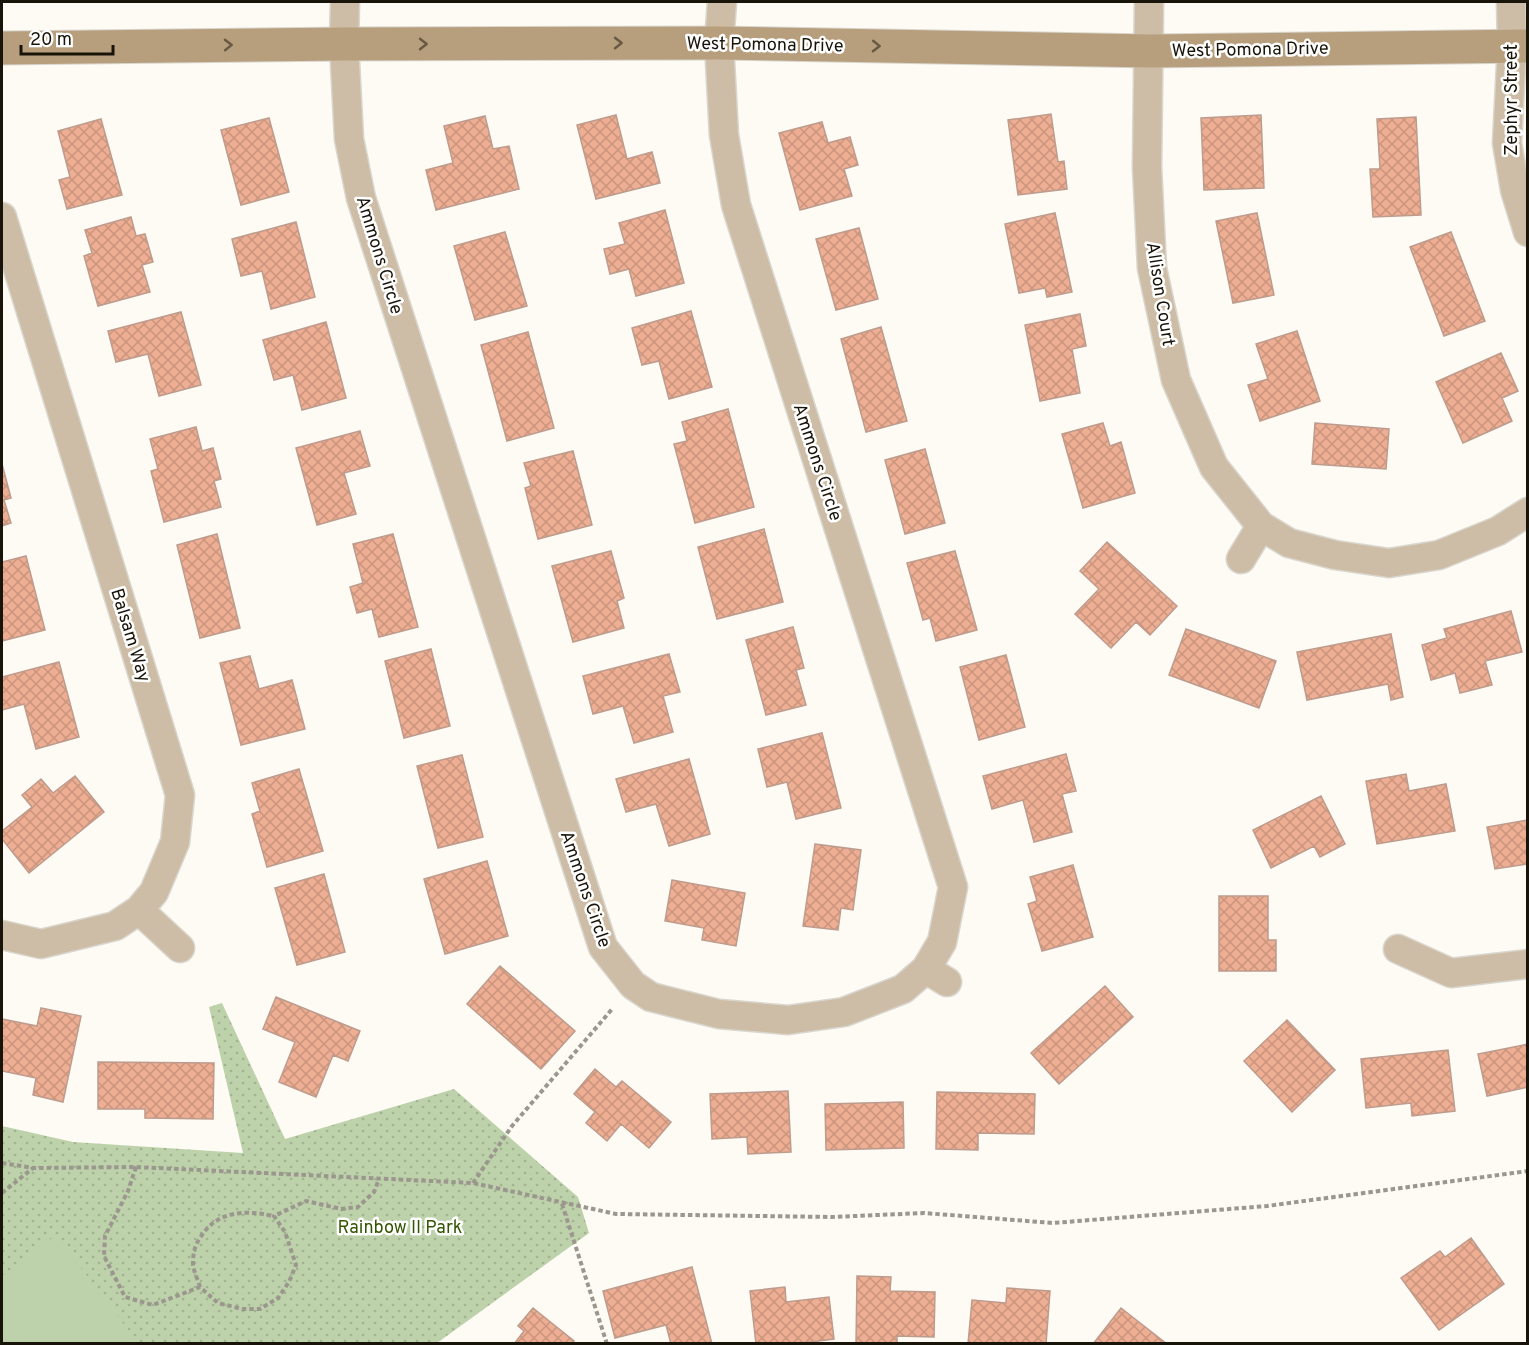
<svg xmlns="http://www.w3.org/2000/svg" width="1529" height="1345" viewBox="0 0 1529 1345" font-family="Overpass,sans-serif">
  <defs>
    <pattern id="green-dots" width="8" height="8" patternUnits="userSpaceOnUse" patternTransform="scale(1.5)"><rect width="8" height="8" fill="#bdd2aa"/><path d="M2 2h.1M6 6h.1" fill="none" stroke="#a2b391" stroke-width="1.8" stroke-linecap="round"/></pattern>
    <pattern id="building-cross-hatch" width="8" height="8" patternUnits="userSpaceOnUse" patternTransform="scale(1.5)"><rect width="8" height="8" fill="#edae93"/><path d="M0 0l8 8M0 8l8-8" fill="none" stroke="#cb957d"/></pattern>
  </defs>
  <rect width="100%" height="100%" fill="#fdfbf4"/>
  <!-- green -->
  <path fill="url(#green-dots)" d="M222,1003L285,1139L454,1089L578,1197L589,1233L437,1343L2,1344V1126L73,1142L243,1153L209,1007Z"/>
  <!-- pitch -->
  <path fill="#bdd2aa" d="M56,1235L138,1343H2V1276Z"/>
  <!-- building -->
  <path fill="url(#building-cross-hatch)" stroke="#bd9b8d" stroke-width="1.5" d="M1051,114L1058,162L1064,161L1067,189L1018,195L1008,120Z
    M616,115L627,159L652,152L660,183L596,199L577,125Z
    M1261,115L1264,188L1204,190L1201,118Z
    M485,116L493,149L509,146L519,189L436,210L426,170L453,163L444,126Z
    M1416,117L1421,215L1373,217L1370,169H1380L1377,119Z
    M269,118L289,192L241,205L221,130Z
    M101,119L122,195L67,209L59,180L70,177L58,131Z
    M822,122L828,143L850,137L858,165L844,169L852,196L800,210L779,133Z
    M665,210L684,283L636,296L629,269L610,274L604,249L625,244L619,223Z
    M1055,213L1072,292L1047,297L1045,288L1019,293L1005,224Z
    M1257,213L1274,295L1233,303L1216,221Z
    M131,217L136,236L145,234L153,262L142,265L150,292L98,306L84,256L92,253L85,230Z
    M296,222L315,297L271,309L262,271L241,276L232,239Z
    M859,228L878,299L836,310L816,239Z
    M505,232L527,306L475,320L454,246Z
    M1451,232L1485,321L1444,336L1410,247Z
    M691,311L712,387L669,399L659,361L642,365L632,328Z
    M181,312L201,385L159,396L148,354L116,362L108,331Z
    M1080,314L1086,346L1072,349L1080,393L1040,401L1025,325Z
    M326,322L346,398L302,410L293,375L274,380L263,340Z
    M881,327L907,421L866,432L841,339Z
    M1297,331L1320,401L1260,421L1248,385L1268,379L1256,344Z
    M528,332L554,428L507,441L481,345Z
    M1501,353L1518,391L1502,398L1512,421L1463,443L1436,382Z
    M728,409L754,507L695,523L674,444L687,441L682,422Z
    M1103,423L1110,446L1121,442L1135,493L1083,508L1062,434Z
    M1315,423L1389,429L1386,469L1312,464Z
    M196,427L202,451L213,448L221,479L214,481L221,507L164,522L151,471L158,469L150,439Z
    M360,431L370,466L344,473L356,514L317,525L296,448Z
    M925,449L945,523L905,534L885,460Z
    M573,451L592,525L538,539L525,488L531,486L524,463Z
    M2,464L11,498L4,500L11,523L2,526Z
    M764,529L783,602L717,619L698,547Z
    M217,534L240,628L200,638L177,545Z
    M393,534L418,627L379,637L372,609L357,613L350,587L363,583L353,544Z
    M1107,542L1177,606L1150,635L1136,622L1111,648L1075,614L1099,589L1080,571Z
    M611,551L624,598L617,601L624,628L573,642L552,566Z
    M955,551L977,630L936,641L930,618L923,620L907,563Z
    M26,556L45,630L2,641V562Z
    M1511,611L1522,652L1485,661L1492,685L1460,693L1455,673L1431,680L1422,645L1447,638L1444,629Z
    M793,627L804,668L796,670L806,705L766,715L746,640Z
    M1186,629L1276,661L1259,708L1169,675Z
    M1391,634L1403,697L1391,700L1388,684L1307,700L1297,652Z
    M431,649L450,726L404,738L385,661Z
    M669,654L680,692L663,696L673,732L634,743L623,706L593,714L583,676Z
    M1006,655L1025,727L979,740L960,667Z
    M250,656L259,689L292,680L305,729L241,745L220,663Z
    M59,662L79,737L36,749L24,704L2,710V677Z
    M822,733L841,808L796,819L787,782L767,787L758,749Z
    M1066,754L1076,791L1062,794L1072,832L1034,842L1023,800L992,809L983,776Z
    M462,755L483,837L438,848L417,766Z
    M689,759L710,834L669,846L656,804L626,812L616,779Z
    M299,769L323,851L267,867L252,814L260,811L252,783Z
    M1406,774L1409,791L1446,784L1455,831L1377,844L1366,781Z
    M75,776L104,812L29,873L2,839V831L32,807L22,795L41,779L53,793Z
    M1321,796L1345,844L1320,857L1314,846L1271,868L1253,830Z
    M1528,820V864L1495,869L1487,827Z
    M815,844L861,850L853,910L841,908L838,930L803,926Z
    M487,861L508,936L445,954L424,879Z
    M1073,865L1093,937L1042,951L1028,904L1037,901L1030,877Z
    M324,874L345,952L297,965L275,888Z
    M672,880L745,893L736,946L702,940L704,928L665,921Z
    M1219,896H1268V940H1276V971H1219Z
    M500,966L575,1031L541,1069L467,1004Z
    M1105,986L1133,1017L1059,1084L1031,1053Z
    M276,997L360,1031L348,1061L333,1055L316,1097L279,1082L295,1042L263,1029Z
    M41,1008L81,1016L63,1102L33,1095L36,1078L2,1071V1019L37,1026Z
    M1287,1020L1335,1070L1292,1112L1244,1061Z
    M1528,1044V1087L1487,1096L1478,1054Z
    M1448,1050L1455,1111L1412,1116L1411,1103L1366,1108L1361,1059Z
    M98,1062L214,1063L213,1119L145,1118V1109H98Z
    M595,1069L616,1087L622,1081L671,1122L649,1148L621,1124L607,1141L586,1123L595,1112L574,1094Z
    M788,1091L791,1152L748,1154L747,1137L712,1139L710,1094Z
    M937,1092L1035,1094L1034,1134L978,1133V1150L936,1149Z
    M903,1102L904,1148L826,1150L825,1104Z
    M1471,1238L1504,1284L1439,1330L1401,1278L1440,1251L1445,1257Z
    M692,1267L712,1344H671L666,1325L615,1338L603,1291Z
    M857,1276L891,1277L890,1291L935,1292L934,1337L897,1336V1344H856Z
    M785,1287L786,1302L829,1297L834,1339L795,1344H756L750,1291Z
    M1007,1288L1050,1291L1046,1344H968L972,1300L1006,1303Z
    M533,1308L574,1341L572,1344H514L524,1331L518,1326Z
    M1121,1308L1167,1344H1093Z"/>
  <g fill="none" stroke-linecap="round" stroke-linejoin="round">
    <!-- street casing -->
    <g stroke="#d9d6ce" stroke-width="31">
      <path id="street" d="M345,2L344,44L349,139L361,198L603,947L633,985L651,997L719,1014L788,1020L844,1012L903,989L926,969L942,942L953,887L736,205L724,135L719,43L722,2
        M1149,2L1147,167L1152,268L1176,380L1214,467L1261,526L1289,543L1335,555L1389,563L1439,555L1498,531L1528,512
        M1511,2L1512,45L1507,143L1515,190L1528,232
        M2,217L180,795L175,842L154,892L139,910L115,926L41,944L2,935
        M1241,559L1261,526
        M139,910L180,948
        M1398,949L1451,973L1528,964
        M926,969L947,982"/>
    </g>
    <!-- secondary casing -->
    <g stroke="#d9d6ce" stroke-width="35">
      <path id="secondary" d="M2,48L344,44L719,43L1150,51L1528,46"/>
    </g>
    <!-- path -->
    <path stroke="#9b978e" stroke-width="4" stroke-dasharray="4.5 3" stroke-linecap="butt" d="M2,1163L34,1168L136,1167L473,1183L616,1214L832,1217L924,1213L1053,1223L1267,1206L1528,1171
      M136,1167L128,1191L105,1236L104,1256L125,1297L153,1305L200,1287L218,1303L242,1309H260L278,1298L289,1282L296,1265L285,1232L274,1216L306,1201L341,1209L358,1207L374,1192L379,1179
      M473,1183L512,1126L613,1008
      M2,1193L33,1168
      M562,1204L607,1344
      M200,1287C198,1280 194,1272 193,1265C193,1254 194,1247 200,1238C217,1210 245,1210 274,1216"/>
    <!-- street -->
    <use href="#street" stroke="#cebda6" stroke-width="28"/>
    <!-- secondary -->
    <use href="#secondary" stroke="#b79e7c" stroke-width="33"/>
  </g>
  <!-- one-way arrows -->
  <defs><path id="oneway-chevron" d="M-2-3.5L2.5 0L-2 3.5" fill="none" stroke-width="1.6" stroke-linecap="round" stroke-linejoin="round" transform="scale(1.5)"/></defs>
  <g stroke="#685942">
    <use href="#oneway-chevron" transform="translate(618 43)"/>
    <use href="#oneway-chevron" transform="translate(423 44)"/>
    <use href="#oneway-chevron" transform="translate(228 45) rotate(-1)"/>
    <use href="#oneway-chevron" transform="translate(876 46) rotate(1)"/>
  </g>
  <g text-anchor="middle" stroke-width="5" stroke-linejoin="round" paint-order="stroke">
    <!-- street labels -->
    <g font-size="18" fill="#191409" stroke="#fff">
      <text transform="translate(765 44) rotate(1)" y="6">West Pomona Drive</text>
      <text transform="translate(1250 49) rotate(-1)" y="6">West Pomona Drive</text>
      <text transform="translate(1511 100) rotate(-90)" y="6">Zephyr Street</text>
      <text transform="translate(380 255) rotate(73)" y="6">Ammons Circle</text>
      <text transform="translate(1161 294) rotate(81)" y="6">Allison Court</text>
      <text transform="translate(818 462) rotate(72)" y="6">Ammons Circle</text>
      <text transform="translate(131 635) rotate(73)" y="6">Balsam Way</text>
      <text transform="translate(586 889) rotate(71)" y="6">Ammons Circle</text>
    </g>
    <!-- park labels -->
    <g font-size="18" fill="#355600" stroke="#fff">
      <text x="400" y="1233">Rainbow II Park</text>
    </g>
  </g>
  <!-- border -->
  <rect width="1529" height="1345" fill="none" stroke="#191409" stroke-width="6"/>
  <!-- scale -->
  <path d="M21 45v9h92v-9" fill="none" stroke="#191409" stroke-width="3"/>
  <text x="30" y="45" font-size="18" fill="#191409" stroke="#ffffff" stroke-width="4.5" paint-order="stroke">20 m</text>
</svg>
